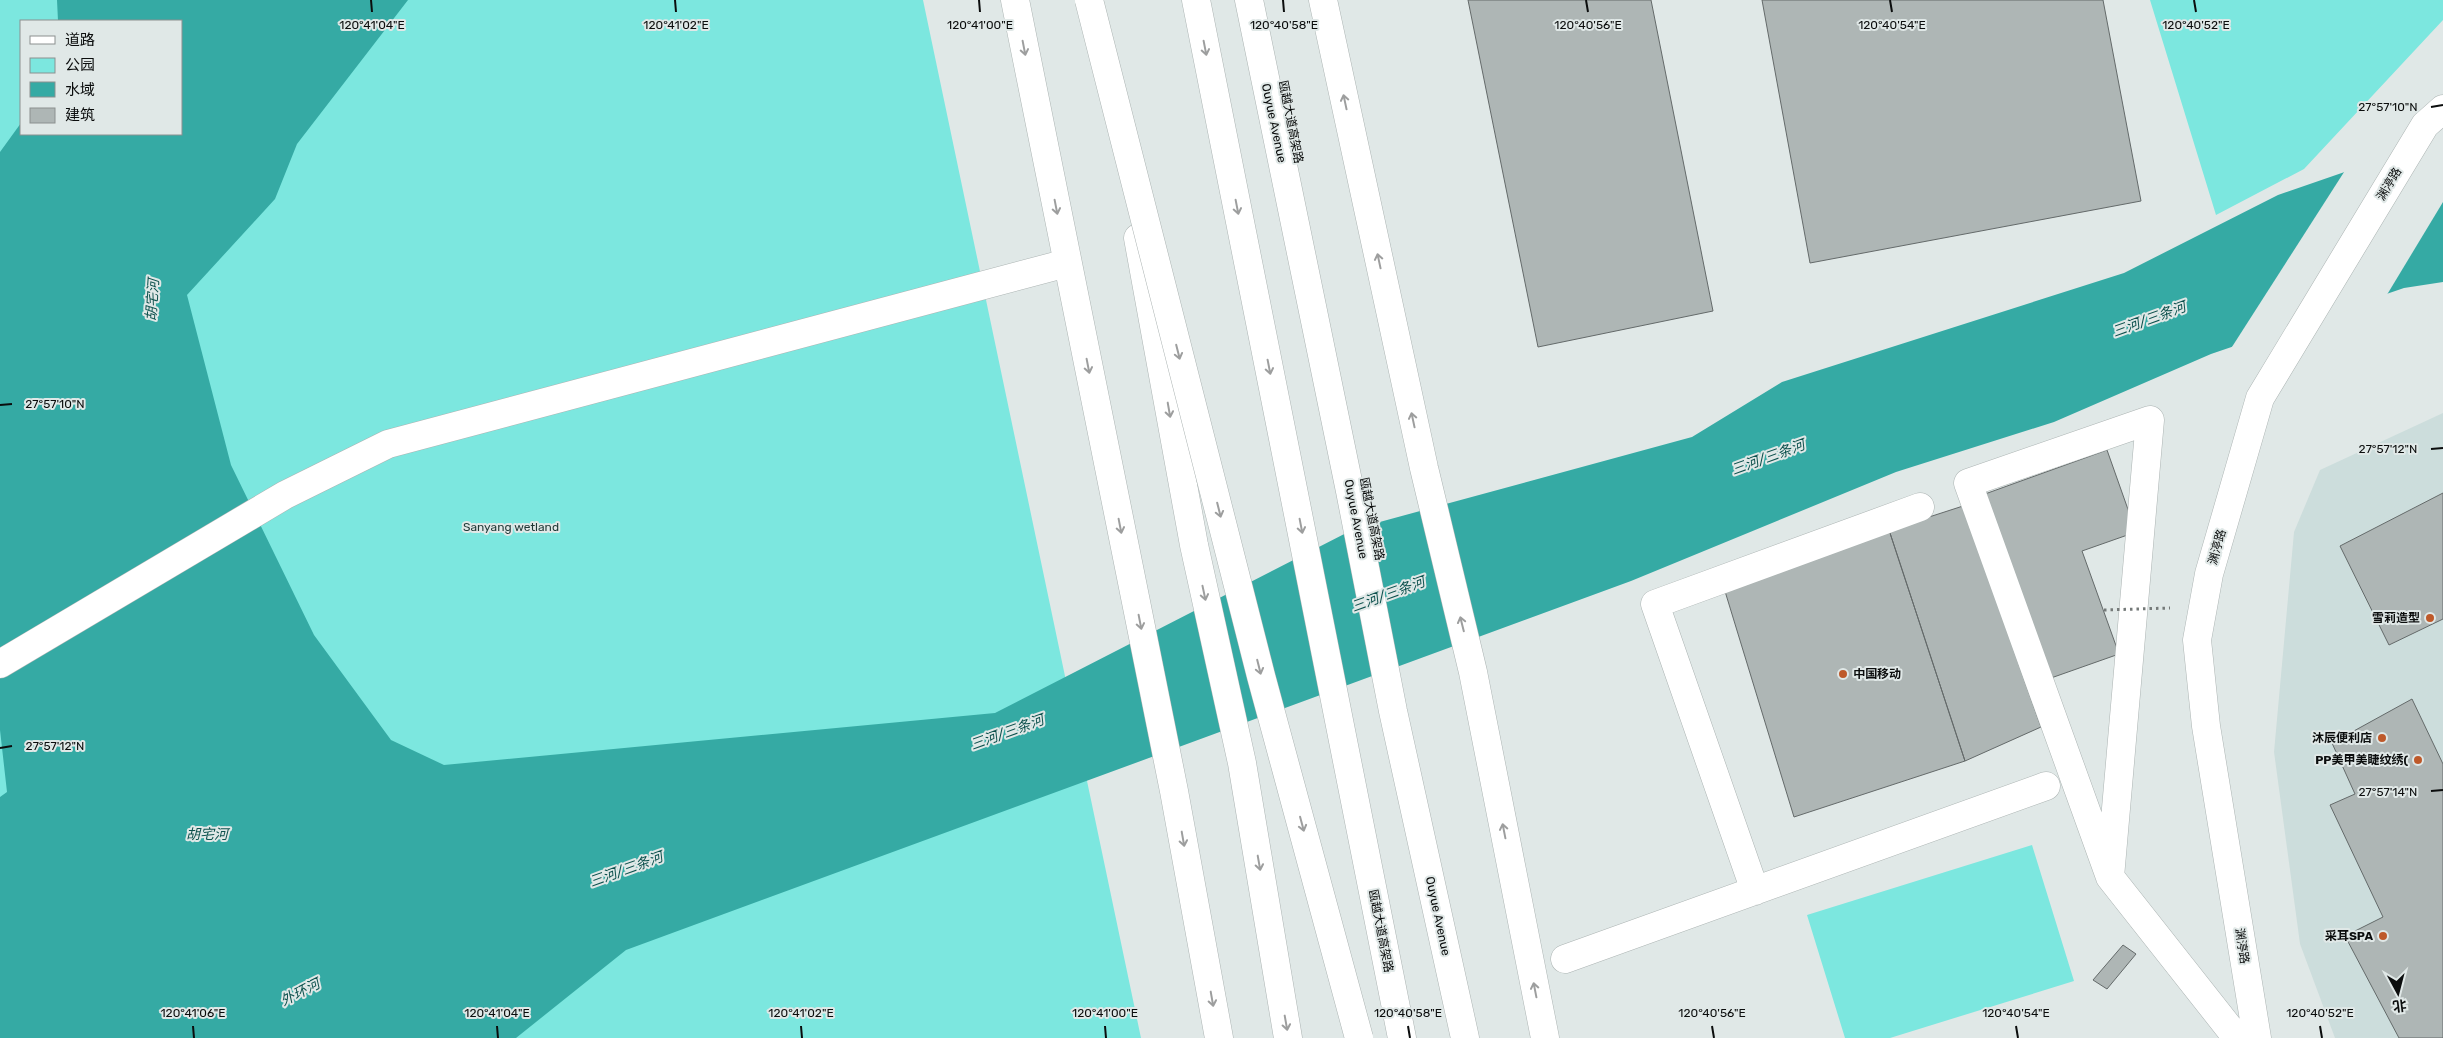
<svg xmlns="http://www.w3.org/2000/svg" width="2443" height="1038" viewBox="0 0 2443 1038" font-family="Rubik,'Noto Sans SC',sans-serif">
  <rect width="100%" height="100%" fill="#e0e8e7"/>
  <!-- built -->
  <path fill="#ccdddc" d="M2443,413V1038H2335L2300,944L2274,752L2294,532L2320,470Z"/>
  <!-- green -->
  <path fill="#7ce7df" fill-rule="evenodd" d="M0,0H923L1141,1038H0ZM21,21H181V134H21Z
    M2150,0H2443V20L2304,169L2216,215Z
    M2032,845L2074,981L1890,1038H1845L1807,915Z"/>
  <!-- water -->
  <path fill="#35aaa4" d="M57,0H408L297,144L275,199L187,295L231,465L314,635L391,740L444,765L995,713L1354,529L1692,437L1782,382L2124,273L2278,195L2443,138V282L2404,288L2211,354L2054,422L1896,472L1631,581L626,950L516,1038H0V797L7,792L0,730V152L21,123V134H181V21H58Z"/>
  <!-- pier -->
  <path fill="#e0e8e7" d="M2443,136V202L2385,298L2230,350L2346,169Z"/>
  <!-- building -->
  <path fill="#aeb6b5" stroke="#646a6a" d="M1468,0H1651L1713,311L1538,347Z
    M1762,0H2103L2141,201L1810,263Z
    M2107,450L2136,532L2082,551L2119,654L2051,678L1985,494Z
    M2443,493V619L2389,645L2340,546Z
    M1963,506L2041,727L1965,761L1889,530Z
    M1889,530L1965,761L1794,817L1724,588Z
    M2412,699L2443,764V1038H2399L2345,936L2383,917L2330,805L2355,794L2332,743Z
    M2123,945L2136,954L2107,989L2093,980Z"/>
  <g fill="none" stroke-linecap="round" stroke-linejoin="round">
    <!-- minor casing -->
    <g stroke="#acb4b3" stroke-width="29">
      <path id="minor" d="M1015,0L1174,791L1219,1038
        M1323,0L1424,468L1473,672L1545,1038
        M0,664L285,495L388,444L1067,263
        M2110,877L2150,420L1968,483L2110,877L2237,1038
        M1755,891L1655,604L1920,507
        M1565,959L2046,786
        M2257,1038L2206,726L2197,640L2209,574L2260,398L2425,125L2443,109"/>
    </g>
    <!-- highway casing -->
    <g stroke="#acb4b3" stroke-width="29">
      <path id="highway" d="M1196,0L1402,1038
        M1249,0L1350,491L1393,711L1465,1038
        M1138,238L1194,545L1242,763L1288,1038"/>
    </g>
    <!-- minor -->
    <use href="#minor" stroke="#fff" stroke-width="28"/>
    <!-- highway -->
    <use href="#highway" stroke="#fff" stroke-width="28"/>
    <!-- highway-bridge casing -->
    <g stroke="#acb4b3" stroke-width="29" stroke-linecap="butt">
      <path id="highway-bridge" d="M1089,0L1261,676L1359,1038"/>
    </g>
    <!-- path-bridge -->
    <path stroke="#747978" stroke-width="3" stroke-dasharray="2.5 4" stroke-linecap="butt" d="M2104,610L2170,608"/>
    <!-- highway-bridge -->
    <use href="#highway-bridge" stroke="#fff" stroke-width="28"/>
  </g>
  <!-- one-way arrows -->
  <defs><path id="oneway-shaft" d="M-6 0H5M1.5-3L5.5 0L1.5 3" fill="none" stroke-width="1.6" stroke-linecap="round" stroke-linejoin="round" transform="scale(1.25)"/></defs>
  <g stroke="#9d9e9e">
    <use href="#oneway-shaft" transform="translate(1024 48) rotate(79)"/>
    <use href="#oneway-shaft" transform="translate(1205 48) rotate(79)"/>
    <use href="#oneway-shaft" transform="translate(1345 102) rotate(-102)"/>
    <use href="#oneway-shaft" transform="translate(1056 207) rotate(79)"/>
    <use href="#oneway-shaft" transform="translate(1237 207) rotate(79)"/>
    <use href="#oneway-shaft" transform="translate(1379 261) rotate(-102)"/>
    <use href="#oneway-shaft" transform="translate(1178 352) rotate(76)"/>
    <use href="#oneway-shaft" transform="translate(1088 366) rotate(79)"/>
    <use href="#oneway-shaft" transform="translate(1269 367) rotate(79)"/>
    <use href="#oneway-shaft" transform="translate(1169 410) rotate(80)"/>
    <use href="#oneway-shaft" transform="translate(1413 420) rotate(-102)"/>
    <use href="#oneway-shaft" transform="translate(1219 510) rotate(76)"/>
    <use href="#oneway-shaft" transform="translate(1120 526) rotate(79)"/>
    <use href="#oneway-shaft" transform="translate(1301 526) rotate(79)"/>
    <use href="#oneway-shaft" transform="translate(1204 593) rotate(78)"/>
    <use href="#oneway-shaft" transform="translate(1140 622) rotate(79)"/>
    <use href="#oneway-shaft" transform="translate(1462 624) rotate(-104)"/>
    <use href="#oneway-shaft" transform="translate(1259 667) rotate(76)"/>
    <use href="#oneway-shaft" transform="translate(1302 824) rotate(75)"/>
    <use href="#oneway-shaft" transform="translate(1504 831) rotate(-101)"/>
    <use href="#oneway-shaft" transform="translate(1183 839) rotate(80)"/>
    <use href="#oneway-shaft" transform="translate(1259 863) rotate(80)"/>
    <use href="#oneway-shaft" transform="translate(1535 990) rotate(-101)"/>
    <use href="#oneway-shaft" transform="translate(1212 999) rotate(80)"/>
    <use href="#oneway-shaft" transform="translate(1286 1023) rotate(80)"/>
  </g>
  <!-- ticks -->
  <path fill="none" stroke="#0b0d0d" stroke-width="2" d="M371,0L372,12M675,0L676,12M979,0L980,12M1283,0L1284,12M1586,0L1588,12M1890,0L1892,12M2194,0L2196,12M2431,107L2443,105M0,405L12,404M2431,449L2443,448M0,748L12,746M2431,791L2443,790M193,1026L194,1038M497,1026L498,1038M801,1026L802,1038M1105,1026L1106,1038M1408,1026L1410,1038M1712,1026L1714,1038M2016,1026L2018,1038M2320,1026L2322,1038"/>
  <!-- markers -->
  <g fill="#be592a" stroke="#e0e8e7" stroke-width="2">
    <circle cx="2430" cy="618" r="5"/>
    <circle cx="1843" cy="674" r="5"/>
    <circle cx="2382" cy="738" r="5"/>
    <circle cx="2418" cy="760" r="5"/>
    <circle cx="2383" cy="936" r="5"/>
  </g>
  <g text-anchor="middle" stroke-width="4" stroke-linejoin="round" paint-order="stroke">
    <!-- street labels -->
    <g font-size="12" fill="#0b0d0d" stroke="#e0e8e7">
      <text transform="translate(1291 122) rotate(79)" y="4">瓯越大道高架路</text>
      <text transform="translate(1274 123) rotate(78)" y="4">Ouyue Avenue</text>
      <text transform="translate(2389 184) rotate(-59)" y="4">渊渟路</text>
      <text transform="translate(1356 519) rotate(79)" y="4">Ouyue Avenue</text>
      <text transform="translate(1372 519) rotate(79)" y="4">瓯越大道高架路</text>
      <text transform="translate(2217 547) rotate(-74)" y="4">渊渟路</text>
      <text transform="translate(1438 916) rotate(78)" y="4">Ouyue Avenue</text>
      <text transform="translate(1381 931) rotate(79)" y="4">瓯越大道高架路</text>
      <text transform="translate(2242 946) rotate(81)" y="4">渊渟路</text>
    </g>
    <!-- park labels -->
    <g font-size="12" fill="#1f3836" stroke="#e0e8e7">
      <text x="511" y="531">Sanyang wetland</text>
    </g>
    <!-- poi labels -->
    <g font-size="12" font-weight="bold" fill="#0b0d0d" stroke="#e0e8e7" text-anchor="end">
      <text x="2420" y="622">雪莉造型</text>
      <text x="1853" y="678" text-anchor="start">中国移动</text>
      <text x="2372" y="742">沐辰便利店</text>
      <text x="2408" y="764">PP美甲美睫纹绣(</text>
      <text x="2373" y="940">采耳SPA</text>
    </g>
    <!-- water labels -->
    <g font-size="14" font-style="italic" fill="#0d514d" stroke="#e0e8e7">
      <text transform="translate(152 300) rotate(-86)" y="5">胡宅河</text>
      <text transform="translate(2149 319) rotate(-20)" y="5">三河/三条河</text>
      <text transform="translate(1768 457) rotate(-20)" y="5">三河/三条河</text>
      <text transform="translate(1388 594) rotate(-20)" y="5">三河/三条河</text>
      <text transform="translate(1007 732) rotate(-20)" y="5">三河/三条河</text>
      <text x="207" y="839">胡宅河</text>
      <text transform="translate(626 869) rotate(-20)" y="5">三河/三条河</text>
      <text transform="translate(300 992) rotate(-27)" y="5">外环河</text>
    </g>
  </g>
  <g font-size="12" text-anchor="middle" fill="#0b0d0d" stroke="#e0e8e7" stroke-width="4" stroke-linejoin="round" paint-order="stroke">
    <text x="372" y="29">120°41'04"E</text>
    <text x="676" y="29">120°41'02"E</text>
    <text x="980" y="29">120°41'00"E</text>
    <text x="1284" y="29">120°40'58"E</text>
    <text x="1588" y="29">120°40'56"E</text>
    <text x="1892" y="29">120°40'54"E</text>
    <text x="2196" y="29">120°40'52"E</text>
    <text x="2388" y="111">27°57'10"N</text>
    <text x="55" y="408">27°57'10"N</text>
    <text x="2388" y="453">27°57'12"N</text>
    <text x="55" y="750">27°57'12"N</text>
    <text x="2388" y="796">27°57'14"N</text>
    <text x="193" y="1017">120°41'06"E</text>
    <text x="497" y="1017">120°41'04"E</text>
    <text x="801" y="1017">120°41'02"E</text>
    <text x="1105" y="1017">120°41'00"E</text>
    <text x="1408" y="1017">120°40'58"E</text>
    <text x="1712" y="1017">120°40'56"E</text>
    <text x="2016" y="1017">120°40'54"E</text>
    <text x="2320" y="1017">120°40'52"E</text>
  </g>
  <!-- legend -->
  <rect x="20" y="20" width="162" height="115" fill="#e0e8e7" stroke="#8b9090"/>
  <rect x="30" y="36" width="25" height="8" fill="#ffffff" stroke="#8b9090"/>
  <text x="65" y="45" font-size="15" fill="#0b0d0d">道路</text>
  <rect x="30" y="58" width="25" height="15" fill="#7ce7df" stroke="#8b9090"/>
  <text x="65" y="70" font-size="15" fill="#0b0d0d">公园</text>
  <rect x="30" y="82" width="25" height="15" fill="#35aaa4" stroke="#8b9090"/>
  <text x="65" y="95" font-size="15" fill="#0b0d0d">水域</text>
  <rect x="30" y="108" width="25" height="15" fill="#aeb6b5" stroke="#8b9090"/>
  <text x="65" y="120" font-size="15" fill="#0b0d0d">建筑</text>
  <!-- north arrow -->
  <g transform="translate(2398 993) rotate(173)" stroke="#e0e8e7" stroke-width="4" paint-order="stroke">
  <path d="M0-4L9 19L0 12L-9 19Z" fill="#0b0d0d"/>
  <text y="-8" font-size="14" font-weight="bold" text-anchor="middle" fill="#0b0d0d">北</text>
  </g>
</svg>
